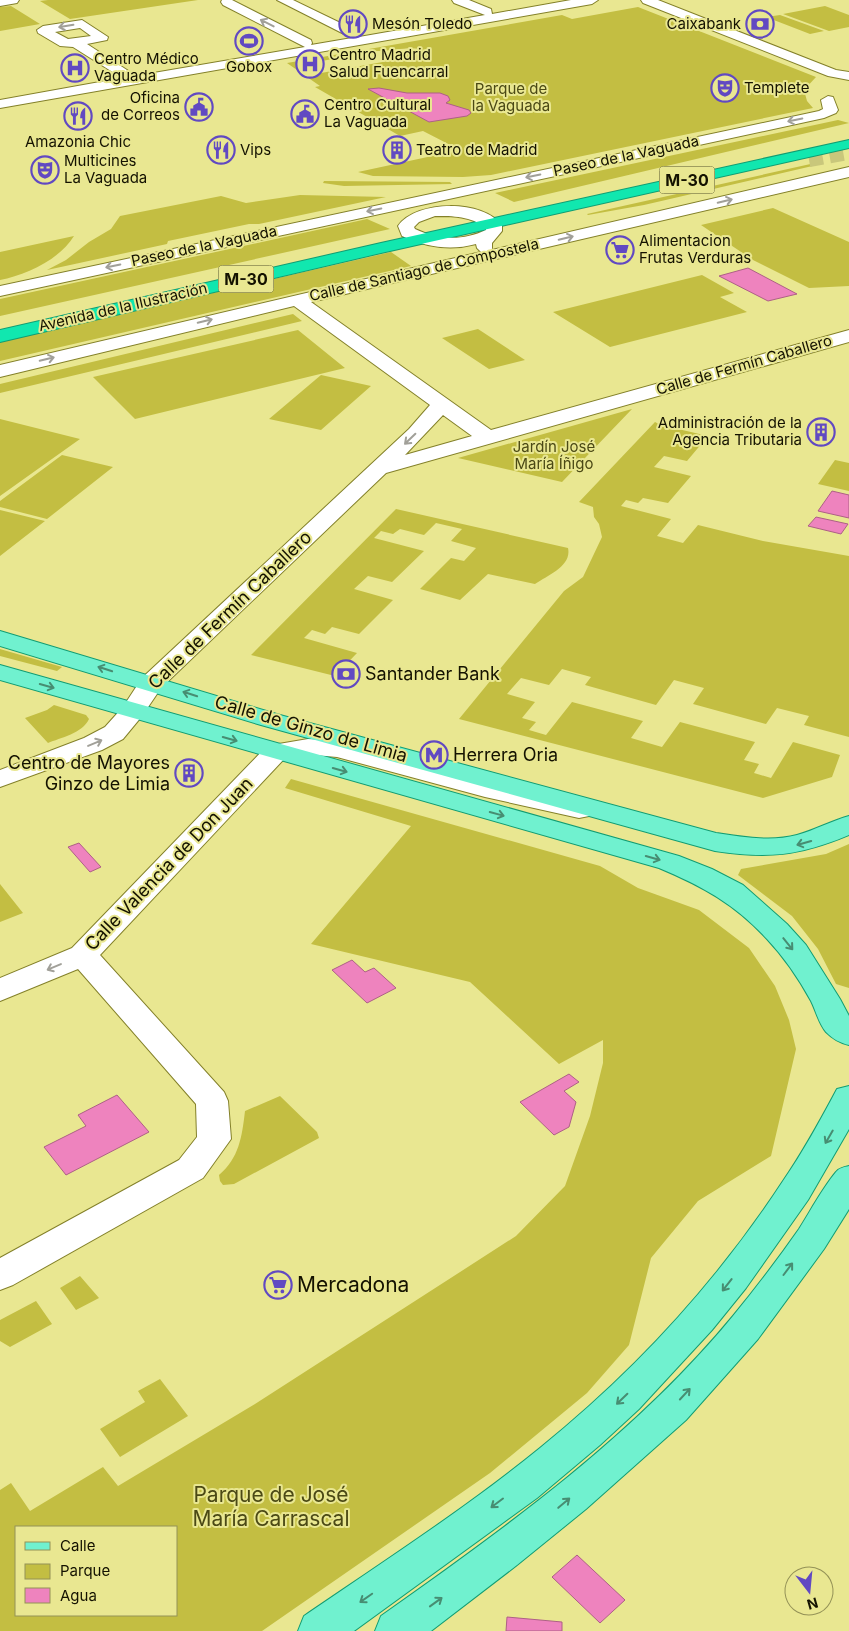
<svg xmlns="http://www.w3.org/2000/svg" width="849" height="1631" viewBox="0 0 849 1631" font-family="Inter,sans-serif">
  <rect width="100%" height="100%" fill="#e9e791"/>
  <!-- green -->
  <path fill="#c3be42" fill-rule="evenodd" d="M48,0H198L70,19L40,1Z
    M11,6L40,24L0,31V7Z
    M825,6L849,15V27L829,31L783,14Z
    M638,7L816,77L804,90L807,101L813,108L491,175L463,177L373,176L358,172L460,150L423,131L400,136L315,87L320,86L287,63L357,51L362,54L304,64L321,73L405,58L401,56L419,49C404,46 380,55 369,49L562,15L572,19Z
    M780,15L824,31L810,34L766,17Z
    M838,120L849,123L514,202L495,193Z
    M818,160L821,164L644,205L588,215L587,214L815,163Z
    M324,181L450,182L452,184L344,186L323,183Z
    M300,195L386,197L259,224H249L168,241L167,244L47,270L66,260L89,242L111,229L120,216L221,196L246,203Z
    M773,208L849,242V286L809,288L753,260L701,225Z
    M367,219L390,229L0,316V299Z
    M74,236C59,260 26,275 0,280V252Z
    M391,252L411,266L0,361V342Z
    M702,275L734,293L720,297L747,312L610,347L553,312Z
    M293,314L302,321L0,393V384Z
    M478,329L525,360L489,369L442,338Z
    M298,330L345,368L135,419L93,377Z
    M321,375L371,386L321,430L269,419Z
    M632,409L562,482L458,458Z
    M0,419L80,439L0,496Z
    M655,422L661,425L708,436L687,461L664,456L654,467L691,476L668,503L643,498L638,503L626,500L621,506L671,519L657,536L683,543L698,525L763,541L849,556V737L804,725L809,716L777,708L766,724L693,704L704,688L674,680L656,705L585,685L591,677L562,669L549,685L521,678L507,694L535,702L522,718L536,722L529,730L546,735L572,702L643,721L631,738L662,747L680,722L755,742L744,760L759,764L754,773L771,778L793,742L840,755L832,777L763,798L459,719L564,591L583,577L602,537L599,524L594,517L593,507L579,502Z
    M62,455L113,467L47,519L0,507V501Z
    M835,460L849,463V491L818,484Z
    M396,509L568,548C572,566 548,575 535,584L488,574L460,600L420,589L451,558L464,561L476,548L451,541L462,529L436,523L424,535L400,529L393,534L381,531L374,538L424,551L392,582L368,576L354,589L393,600L359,634L332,627L325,634L312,630L304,638L357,653L335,676L251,655Z
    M0,510L45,521L0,556Z
    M0,649L62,667L57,671L0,656Z
    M54,705L86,715L89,719C83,733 60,738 48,743L25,718L47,710Z
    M291,779L600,866L638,888L699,910L749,948L775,986L789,1020L796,1049L771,1156L698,1201L651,1258L629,1345L587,1393L490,1473L262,1631H0V1490L11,1483L30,1511L103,1467L118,1486L255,1404L516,1236L565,1186L590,1116L603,1063V1040L559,1064L470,982L311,944L411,826L285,788ZM16,1527H176V1615H16Z
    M849,844V988L836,984L818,949L792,916L738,875L741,869L826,854Z
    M0,884L23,913L0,922Z
    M280,1096L317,1132L319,1138L234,1184L223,1185L220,1181L219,1175C239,1158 242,1137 245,1111Z
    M80,1276L99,1298L76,1310L60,1288Z
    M36,1301L52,1324L10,1347L0,1341V1320Z
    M160,1379L188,1416L120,1457L100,1429L145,1402L138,1391Z"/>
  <!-- water -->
  <path fill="#ee83be" stroke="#ad6185" d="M379,88L407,93H440L448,96L450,100L446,103L469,110L471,113L467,116L429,122L368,89Z
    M748,268L797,294L768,301L719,276Z
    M832,491L849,495V518L818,511Z
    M816,517L848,524L841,534L808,526Z
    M79,843L101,867L90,872L68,847Z
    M352,960L365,972L374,968L396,988L367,1003L332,970Z
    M569,1074L579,1082L564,1091L576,1102L569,1127L554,1135L520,1102Z
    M117,1095L149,1132L66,1175L44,1147L86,1126L78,1115Z
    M577,1555L625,1600L600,1623L552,1577Z
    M507,1617L562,1622V1631H506Z"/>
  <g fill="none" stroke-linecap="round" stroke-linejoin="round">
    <!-- highway-tunnel -->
    <path stroke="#c9c77b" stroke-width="14" stroke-dasharray="14 7" stroke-linecap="butt" d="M809,160L849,153"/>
    <!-- minor casing -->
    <g stroke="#838029" stroke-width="2">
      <path id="minor" d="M0,0H19L17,3L0,6Z
        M222,0H232L311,40L312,43L311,45L352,38L277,0H293L359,32L360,35L359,37L485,15L454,3L452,0H469L491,9L492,14L571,0H598L592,4L0,108V100L122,78L73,47L60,46L38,33L37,30L43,26L82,20L108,37L107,40L87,44L130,72L132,75L130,77L305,47L223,5L221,2ZM80,28L91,36L68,39L55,32Z
        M641,0H658L836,70L849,72V80L828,76L643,3Z
        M828,96L833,97L838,110L836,113L824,118L0,296V286L819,111L823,109L821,100Z
        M849,167V177L311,302L491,430L849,330V342L386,473L161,688L142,716L123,739L102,750L0,787V770L84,738L105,727L123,707L142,678L409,429L430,405L294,306L0,377V365L481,252L477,248L476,244C450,251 426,247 402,236L398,226C416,200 484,199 502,226V231L492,243V250ZM435,216C453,216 471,216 486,228V230C463,241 438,240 415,229L414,227L419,222ZM443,415L472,436L405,455Z
        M308,739L339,741L499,784L589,804L593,810L589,816L579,818L485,797L337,757L315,755L285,758L100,955L224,1092L228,1101L231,1139L203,1178L13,1285L0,1290V1258L179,1160L197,1137L196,1104L78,969L0,1001V978L72,948L267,746Z"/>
    </g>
    <!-- major casing -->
    <g stroke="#129c72" stroke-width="2">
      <path id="major" d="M0,631L280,715L716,833C743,837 771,842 797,835C815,830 831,821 849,816V835C799,856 768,859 715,851L261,725L0,646Z
        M0,665L679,856L712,869L743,885L787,924L806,945L840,999L849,1016V1045C840,1043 833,1039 826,1032C819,1024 816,1011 811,1001C799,979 784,957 767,939C735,904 702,886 659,868L0,680Z
        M849,1086V1129L808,1200L746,1288L712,1330L639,1409L600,1445L537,1498L354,1631H298L304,1616C383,1562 465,1509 540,1448C634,1372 717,1282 783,1181C803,1152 820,1121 837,1089Z
        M849,1166V1209L824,1249L758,1339L686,1420L586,1509L517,1565L431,1631H375L381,1616C506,1528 635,1435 733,1316C756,1288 778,1259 799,1229C811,1210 822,1189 836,1172C839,1168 844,1167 849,1166Z"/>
    </g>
    <!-- highway casing -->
    <g stroke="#129c72" stroke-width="2">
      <path id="highway" d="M849,140V148L381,253L0,342V330L381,243Z"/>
    </g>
    <!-- minor -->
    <use href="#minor" fill="#fff" fill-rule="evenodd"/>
    <!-- major -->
    <use href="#major" fill="#70f1cf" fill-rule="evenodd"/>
    <!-- highway -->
    <use href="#highway" fill="#11e7af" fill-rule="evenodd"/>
  </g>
  <!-- one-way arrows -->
  <defs><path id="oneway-shaft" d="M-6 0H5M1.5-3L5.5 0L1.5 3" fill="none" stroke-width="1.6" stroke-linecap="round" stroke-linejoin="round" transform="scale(1.25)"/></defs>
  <g stroke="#a1a099">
    <use href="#oneway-shaft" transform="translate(267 23) rotate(-153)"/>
    <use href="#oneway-shaft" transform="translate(66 26) rotate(171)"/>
    <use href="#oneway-shaft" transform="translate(795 120) rotate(168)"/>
    <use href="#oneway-shaft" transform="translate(533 176) rotate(168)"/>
    <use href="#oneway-shaft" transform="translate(725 201) rotate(-13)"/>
    <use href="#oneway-shaft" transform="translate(374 210) rotate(168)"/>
    <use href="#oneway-shaft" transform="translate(566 238) rotate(-13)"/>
    <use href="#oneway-shaft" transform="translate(113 266) rotate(168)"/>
    <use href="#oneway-shaft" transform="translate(205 321) rotate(-13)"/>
    <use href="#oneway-shaft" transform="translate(47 359) rotate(-13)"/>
    <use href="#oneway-shaft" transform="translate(410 439) rotate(136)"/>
    <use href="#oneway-shaft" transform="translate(95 743) rotate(-23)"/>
    <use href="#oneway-shaft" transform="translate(54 967) rotate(157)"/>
  </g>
  <g stroke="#478d72">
    <use href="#oneway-shaft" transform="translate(105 669) rotate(-162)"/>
    <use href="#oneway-shaft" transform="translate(47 686) rotate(16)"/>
    <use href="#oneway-shaft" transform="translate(190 694) rotate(-162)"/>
    <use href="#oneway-shaft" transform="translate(230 739) rotate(16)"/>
    <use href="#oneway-shaft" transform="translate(340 770) rotate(16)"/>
    <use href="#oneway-shaft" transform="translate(497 814) rotate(15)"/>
    <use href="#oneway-shaft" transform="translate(804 843) rotate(164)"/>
    <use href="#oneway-shaft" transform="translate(653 858) rotate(16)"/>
    <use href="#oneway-shaft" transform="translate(788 944) rotate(51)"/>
    <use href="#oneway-shaft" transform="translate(829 1137) rotate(120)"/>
    <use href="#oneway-shaft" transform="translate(788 1269) rotate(-53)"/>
    <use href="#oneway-shaft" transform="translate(727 1285) rotate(128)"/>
    <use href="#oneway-shaft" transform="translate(685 1394) rotate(-47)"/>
    <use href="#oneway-shaft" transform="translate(622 1399) rotate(136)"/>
    <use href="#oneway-shaft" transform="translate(497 1503) rotate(143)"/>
    <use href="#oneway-shaft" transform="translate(564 1503) rotate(-40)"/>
    <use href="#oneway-shaft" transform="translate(366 1598) rotate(145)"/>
    <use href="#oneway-shaft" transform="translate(436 1602) rotate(-36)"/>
  </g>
  <!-- icons -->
  <defs>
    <g id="restaurant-ring" transform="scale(1.4375)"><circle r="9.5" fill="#e9e791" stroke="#6149c2" stroke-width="1.5"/><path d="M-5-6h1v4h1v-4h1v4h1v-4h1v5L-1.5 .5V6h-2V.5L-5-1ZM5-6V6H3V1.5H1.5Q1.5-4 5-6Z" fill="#6149c2"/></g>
    <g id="bank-ring" transform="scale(1.4375)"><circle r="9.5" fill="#e9e791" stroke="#6149c2" stroke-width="1.5"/><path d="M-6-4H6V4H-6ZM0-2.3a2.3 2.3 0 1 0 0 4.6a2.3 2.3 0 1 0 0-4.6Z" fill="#6149c2"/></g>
    <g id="stadium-ring" transform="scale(1.4375)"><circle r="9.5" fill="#e9e791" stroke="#6149c2" stroke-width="1.5"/><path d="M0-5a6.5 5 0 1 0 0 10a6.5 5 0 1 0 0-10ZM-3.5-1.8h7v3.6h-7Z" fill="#6149c2"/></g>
    <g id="hospital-ring" transform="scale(1.4375)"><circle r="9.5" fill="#e9e791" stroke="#6149c2" stroke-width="1.5"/><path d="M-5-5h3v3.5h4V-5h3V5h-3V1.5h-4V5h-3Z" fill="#6149c2"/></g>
    <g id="theatre-ring" transform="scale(1.4375)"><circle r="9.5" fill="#e9e791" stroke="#6149c2" stroke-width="1.5"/><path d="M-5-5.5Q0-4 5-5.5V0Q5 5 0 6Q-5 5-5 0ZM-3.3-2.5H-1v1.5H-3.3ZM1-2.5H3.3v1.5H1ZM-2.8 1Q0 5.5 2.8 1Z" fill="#6149c2"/></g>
    <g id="civic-ring" transform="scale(1.4375)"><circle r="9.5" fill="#e9e791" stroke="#6149c2" stroke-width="1.5"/><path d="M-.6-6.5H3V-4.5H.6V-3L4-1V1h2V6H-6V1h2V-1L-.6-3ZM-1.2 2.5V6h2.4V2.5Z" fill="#6149c2"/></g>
    <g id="building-ring" transform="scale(1.4375)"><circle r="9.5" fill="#e9e791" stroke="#6149c2" stroke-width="1.5"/><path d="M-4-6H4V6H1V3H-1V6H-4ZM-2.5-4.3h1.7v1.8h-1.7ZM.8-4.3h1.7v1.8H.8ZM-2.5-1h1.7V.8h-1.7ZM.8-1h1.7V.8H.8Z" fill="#6149c2"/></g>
    <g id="supermarket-ring" transform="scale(1.4375)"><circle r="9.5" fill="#e9e791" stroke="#6149c2" stroke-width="1.5"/><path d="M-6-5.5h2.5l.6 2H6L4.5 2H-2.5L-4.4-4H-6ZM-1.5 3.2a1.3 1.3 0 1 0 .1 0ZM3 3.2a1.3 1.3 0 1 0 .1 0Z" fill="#6149c2"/></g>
    <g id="metro-ring" transform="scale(1.4375)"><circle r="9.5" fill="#e9e791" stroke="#6149c2" stroke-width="1.5"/><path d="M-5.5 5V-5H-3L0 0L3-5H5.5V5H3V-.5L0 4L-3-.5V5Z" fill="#6149c2"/></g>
  </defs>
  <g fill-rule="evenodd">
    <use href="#restaurant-ring" x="353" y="24"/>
    <use href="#bank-ring" x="760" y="24"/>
    <use href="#stadium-ring" x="249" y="41"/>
    <use href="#hospital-ring" x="310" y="64"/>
    <use href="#hospital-ring" x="75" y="68"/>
    <use href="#theatre-ring" x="725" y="88"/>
    <use href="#civic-ring" x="199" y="107"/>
    <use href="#civic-ring" x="305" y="114"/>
    <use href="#restaurant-ring" x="78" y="116"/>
    <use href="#restaurant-ring" x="221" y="150"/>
    <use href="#building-ring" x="397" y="150"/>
    <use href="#theatre-ring" x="45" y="170"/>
    <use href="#supermarket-ring" x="620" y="250"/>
    <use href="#building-ring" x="821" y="432"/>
    <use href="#bank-ring" x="346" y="674"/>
    <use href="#metro-ring" x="434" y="755"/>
    <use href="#building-ring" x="189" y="773"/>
    <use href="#supermarket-ring" x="278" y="1285"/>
  </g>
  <g text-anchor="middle" stroke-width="4" stroke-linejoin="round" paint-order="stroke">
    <!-- far-poi labels -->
    <g font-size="15" fill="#141200" stroke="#e9e791" text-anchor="start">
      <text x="372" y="29">Mesón Toledo</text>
      <text x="741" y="29" text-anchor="end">Caixabank</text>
      <text x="329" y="60">Centro Madrid<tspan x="329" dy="17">Salud Fuencarral</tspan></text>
      <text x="94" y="64">Centro Médico<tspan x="94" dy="17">Vaguada</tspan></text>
      <text x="249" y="72" text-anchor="middle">Gobox</text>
      <text x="744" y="93">Templete</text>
      <text x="180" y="103" text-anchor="end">Oficina<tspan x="180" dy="17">de Correos</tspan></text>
      <text x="324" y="110">Centro Cultural<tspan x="324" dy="17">La Vaguada</tspan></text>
      <text x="78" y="147" text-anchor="middle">Amazonia Chic</text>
      <text x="240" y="155">Vips</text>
      <text x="416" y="155">Teatro de Madrid</text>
      <text x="64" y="166">Multicines<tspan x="64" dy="17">La Vaguada</tspan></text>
      <text x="639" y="246">Alimentacion<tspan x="639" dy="17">Frutas Verduras</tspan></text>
      <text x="802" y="428" text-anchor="end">Administración de la<tspan x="802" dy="17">Agencia Tributaria</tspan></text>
    </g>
    <!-- far-park labels -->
    <g font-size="15" fill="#4b4915" stroke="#e9e791">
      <text x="511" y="94">Parque de<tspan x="511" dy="17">la Vaguada</tspan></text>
      <text x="554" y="452">Jardín José<tspan x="554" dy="17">María Íñigo</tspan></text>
    </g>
    <!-- far-street labels -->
    <g font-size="15" fill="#141200" stroke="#e9e791">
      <text transform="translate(626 156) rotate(-12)" y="5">Paseo de la Vaguada</text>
      <text transform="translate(204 246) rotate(-12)" y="5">Paseo de la Vaguada</text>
      <text transform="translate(424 270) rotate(-13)" y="5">Calle de Santiago de Compostela</text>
      <text transform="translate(123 307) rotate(-13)" y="5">Avenida de la Ilustración</text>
      <text transform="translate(744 365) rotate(-16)" y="5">Calle de Fermín Caballero</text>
    </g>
    <!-- shield labels -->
    <g fill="#e9e791" stroke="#54522c" stroke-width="1">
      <rect x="659.5" y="166.5" width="55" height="27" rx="4"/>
      <rect x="218.5" y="265.5" width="55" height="27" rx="4"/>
    </g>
    <g font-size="16" font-weight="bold" fill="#141200">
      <text x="687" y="186">M-30</text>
      <text x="246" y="285">M-30</text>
    </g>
    <!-- street labels -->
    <g font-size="18" fill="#141200" stroke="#e9e791">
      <text transform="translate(230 610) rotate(-44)" y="6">Calle de Fermín Caballero</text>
      <text transform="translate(311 729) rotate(16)" y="6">Calle de Ginzo de Limia</text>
      <text transform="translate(169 864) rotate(-46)" y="6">Calle Valencia de Don Juan</text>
    </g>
    <!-- poi labels -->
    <g font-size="18" fill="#141200" stroke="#e9e791" text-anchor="start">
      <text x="365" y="680">Santander Bank</text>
      <text x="453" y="761">Herrera Oria</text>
      <text x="170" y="769" text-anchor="end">Centro de Mayores<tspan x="170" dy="21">Ginzo de Limia</tspan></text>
    </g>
    <!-- near-poi labels -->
    <g font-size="21" fill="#141200" stroke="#e9e791" text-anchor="start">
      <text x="297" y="1292">Mercadona</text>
    </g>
    <!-- near-park labels -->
    <g font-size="21" fill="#4b4915" stroke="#e9e791">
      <text x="271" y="1502">Parque de José<tspan x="271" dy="24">María Carrascal</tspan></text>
    </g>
  </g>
  <!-- legend -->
  <rect x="15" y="1526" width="162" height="90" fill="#e9e791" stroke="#949257"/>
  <rect x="25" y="1542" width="25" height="8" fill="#70f1cf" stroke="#949257"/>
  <text x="60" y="1551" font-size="15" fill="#141200">Calle</text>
  <rect x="25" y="1564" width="25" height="15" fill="#c3be42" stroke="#949257"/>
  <text x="60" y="1576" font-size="15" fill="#141200">Parque</text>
  <rect x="25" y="1588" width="25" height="15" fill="#ee83be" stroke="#949257"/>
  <text x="60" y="1601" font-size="15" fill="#141200">Agua</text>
  <!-- north arrow -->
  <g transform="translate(809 1591) rotate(164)"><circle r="24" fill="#e9e791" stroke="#949257"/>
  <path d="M0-4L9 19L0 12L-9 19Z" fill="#6149c2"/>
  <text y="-8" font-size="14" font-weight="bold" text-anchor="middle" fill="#141200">N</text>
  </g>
</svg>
